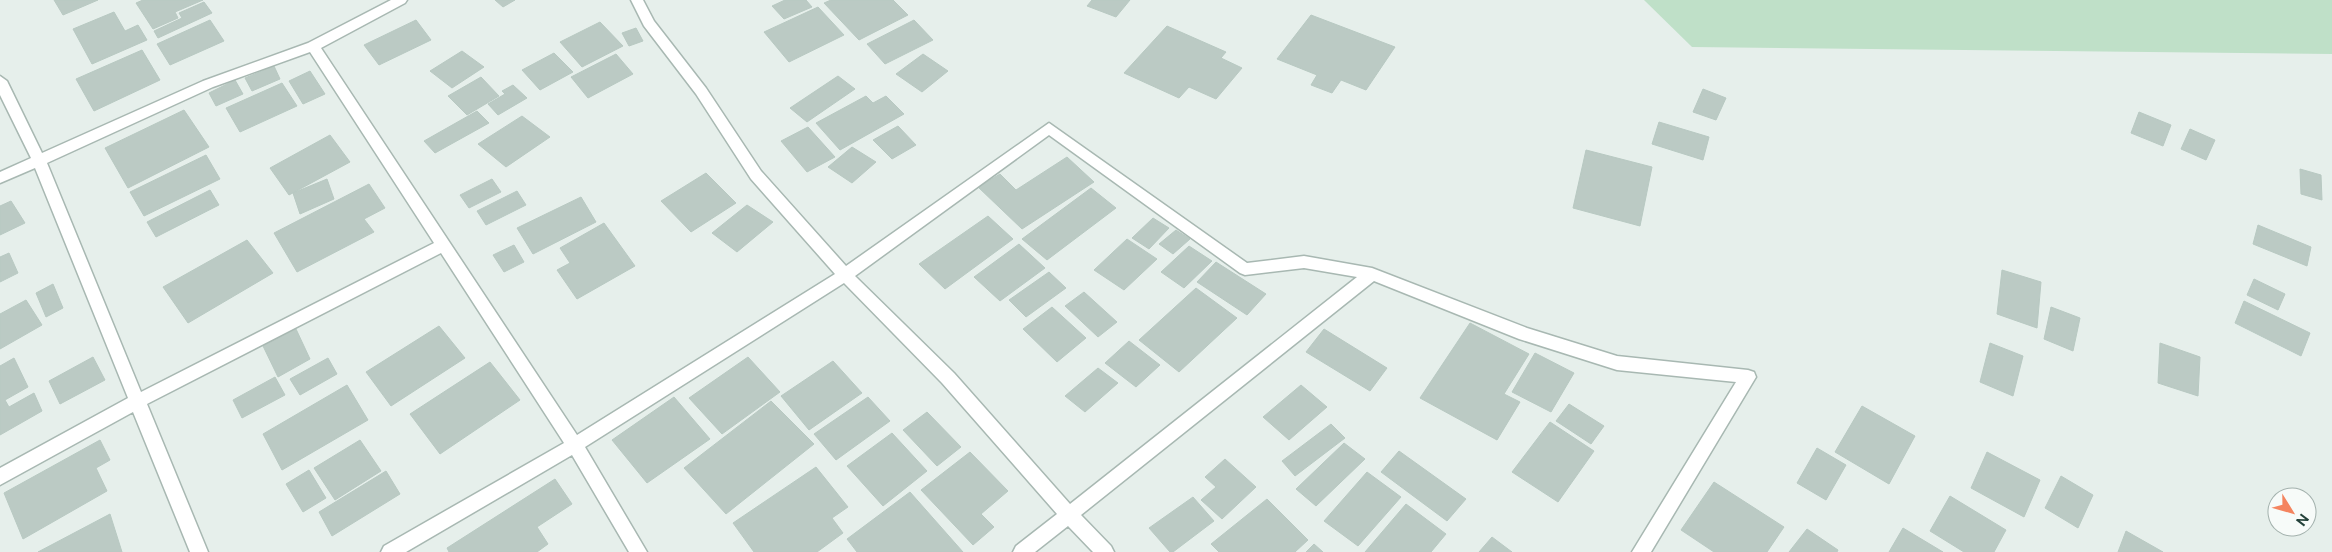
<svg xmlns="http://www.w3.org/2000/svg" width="2332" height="552" viewBox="0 0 2332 552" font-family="'Public Sans',sans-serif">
  <rect width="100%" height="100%" fill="#e6efeb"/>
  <!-- green -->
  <path fill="#bfe0c8" d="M1644,0H2332V54L1692,47Z"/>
  <!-- building -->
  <path fill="#bbcac4" stroke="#b8c9c2" d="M54,0H98L63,15Z
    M143,0H203L175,12L178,18L153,29L136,3Z
    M495,0H515L503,7Z
    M785,0H806L812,7L784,19L772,6Z
    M831,0H893L908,15L859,40L824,3Z
    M1092,0H1130L1116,17L1087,6Z
    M204,2L212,13L158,38L154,31L182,18L179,13Z
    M818,7L844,35L789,62L764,32Z
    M114,12L125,31L138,25L147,40L92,64L73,29Z
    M1311,15L1395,47L1366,90L1341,80L1332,93L1311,85L1317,75L1277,59Z
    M210,20L224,41L170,65L157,44Z
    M416,20L431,40L379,65L364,45Z
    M914,20L933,40L885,64L867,44Z
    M600,22L623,46L582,67L560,42Z
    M1167,26L1226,52L1221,58L1242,68L1216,99L1189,87L1179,98L1124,73Z
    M636,28L643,41L629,46L622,33Z
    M142,50L160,80L94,111L76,79Z
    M462,51L484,67L452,88L430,71Z
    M554,53L573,72L540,90L522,70Z
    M616,54L633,74L588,98L571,77Z
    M923,54L948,71L922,92L896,74Z
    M274,66L280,79L252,91L245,78Z
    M310,71L325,94L303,104L289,81Z
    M838,76L855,89L807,122L790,108Z
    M481,77L499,96L467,115L448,96Z
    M235,80L243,94L216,106L209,93Z
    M282,83L297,106L240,132L226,108Z
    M513,85L527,98L498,115L488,104L505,94L502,91Z
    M1703,89L1726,98L1716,120L1693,112Z
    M866,96L873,103L886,96L904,114L840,150L816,123Z
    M184,110L209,147L128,188L105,148Z
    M477,111L489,123L435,153L424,141Z
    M2139,112L2171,125L2163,146L2131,133Z
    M522,116L550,137L506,167L478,144Z
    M1659,122L1709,137L1703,160L1652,144Z
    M898,126L916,145L892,159L873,140Z
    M808,127L835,157L807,172L781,141Z
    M2190,129L2215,140L2206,160L2181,149Z
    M330,135L350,162L289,195L270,168Z
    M852,147L876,162L852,183L828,167Z
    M1586,150L1652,167L1640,226L1573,208Z
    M206,155L220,179L144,216L130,192Z
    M1067,157L1094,182L1022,229L978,187L1000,174L1016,190Z
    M2300,169L2321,175L2322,200L2301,194Z
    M706,173L736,203L691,232L661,201Z
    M327,179L334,199L300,214L293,193Z
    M492,179L501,192L469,208L460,195Z
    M369,184L385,208L364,219L374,232L297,272L274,233Z
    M1091,188L1116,208L1047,260L1022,239Z
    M210,190L219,205L156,237L147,222Z
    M517,191L526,205L486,225L477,211Z
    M581,197L596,222L533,254L517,228Z
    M11,201L25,223L0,235V206Z
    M747,205L773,222L737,252L712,233Z
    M988,216L1013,239L945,289L919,264Z
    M1153,218L1169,228L1149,249L1132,238Z
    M604,223L635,266L577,299L557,270L570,263L560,248Z
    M2258,225L2311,247L2307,266L2253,244Z
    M1176,230L1190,239L1173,254L1159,244Z
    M1127,239L1157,259L1124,290L1094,270Z
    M247,240L273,273L188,323L163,287Z
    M1019,244L1045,268L1000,301L974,277Z
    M514,245L524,262L504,272L493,255Z
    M1189,246L1212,261L1184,288L1161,272Z
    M9,253L18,273L0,282V257Z
    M1216,262L1266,294L1247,315L1197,282Z
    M2002,270L2041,282L2037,328L1997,314Z
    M1049,272L1066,288L1026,317L1009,300Z
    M2254,279L2285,294L2278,310L2247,295Z
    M53,284L63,308L46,317L36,293Z
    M1196,288L1237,318L1179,372L1139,340Z
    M1084,292L1117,322L1098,337L1065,306Z
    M26,300L42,325L0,349V314Z
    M2244,301L2310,333L2301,356L2235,323Z
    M1052,307L1086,338L1057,362L1023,329Z
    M2051,307L2080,318L2073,351L2044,339Z
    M1470,323L1529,354L1504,394L1520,402L1497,440L1420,398Z
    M439,326L465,358L391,406L366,372Z
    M296,329L310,359L278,377L263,346Z
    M1324,329L1387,368L1370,391L1306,352Z
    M1129,341L1160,365L1136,387L1105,363Z
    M1990,343L2023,356L2013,396L1980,382Z
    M2160,343L2200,357L2198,396L2158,383Z
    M1535,353L1574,373L1551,412L1512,392Z
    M93,357L105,380L60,404L49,381Z
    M748,357L780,392L722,434L689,398Z
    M14,358L28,387L5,400L9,407L34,393L42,411L0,435V366Z
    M328,358L337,374L300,395L290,379Z
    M833,361L862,393L809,430L781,396Z
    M490,362L520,400L440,454L410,414Z
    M1098,368L1118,383L1085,412L1065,396Z
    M275,377L285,395L242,418L233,400Z
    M347,385L368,420L282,470L263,434Z
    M1301,385L1327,407L1289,440L1263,417Z
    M674,397L710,439L647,483L612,440Z
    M868,397L890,421L836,460L814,434Z
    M771,401L814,444L726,514L684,468Z
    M1569,404L1604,426L1591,444L1556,421Z
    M1862,406L1915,436L1889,484L1835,452Z
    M927,412L961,447L937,466L903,430Z
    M1550,422L1594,451L1558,502L1512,472Z
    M1331,424L1345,438L1295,476L1282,461Z
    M892,433L927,471L883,506L847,466Z
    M100,440L110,460L96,468L107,491L23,539L4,493Z
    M360,440L381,471L335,500L314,468Z
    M1344,443L1365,459L1316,506L1296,489Z
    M1817,448L1846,465L1826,500L1797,483Z
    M1399,451L1466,499L1447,521L1381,472Z
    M970,452L1008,491L981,514L994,527L973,545L921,490Z
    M1987,452L2040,480L2024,517L1971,488Z
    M1225,459L1256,487L1222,519L1201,500L1216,487L1205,477Z
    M816,467L848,507L832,518L843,533L817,552H754L733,523Z
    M309,470L326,498L303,512L286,484Z
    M386,471L400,494L332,536L319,512Z
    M1367,472L1401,497L1358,546L1324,521Z
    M2061,476L2093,495L2078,528L2045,508Z
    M555,479L572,504L537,527L548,544L537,552H449L447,548Z
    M1714,482L1784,527L1767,552H1714L1681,530Z
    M910,492L963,552H857L847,539Z
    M1950,496L2006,530L1994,552H1964L1930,531Z
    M1193,497L1214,521L1173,552H1170L1149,528Z
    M1267,499L1308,540L1295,552H1219L1211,544Z
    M1406,504L1446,534L1431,552H1365Z
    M110,514L122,552H38Z
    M1903,528L1943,552H1889Z
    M1807,529L1838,550L1837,552H1789Z
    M2126,531L2163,552H2118Z
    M1492,537L1512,552H1479Z
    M1314,544L1323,552H1306Z"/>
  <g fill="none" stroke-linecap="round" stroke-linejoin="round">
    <!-- street casing -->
    <g stroke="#a8b8b2" stroke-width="3">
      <path id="street" d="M391,0H407L405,3L321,48L577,435L835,274L751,179L696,94L644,26L631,0H643L654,21L706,88L761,171L846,266L1049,123L1247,263L1304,256L1372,268L1527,328L1617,356L1748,370L1754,372L1756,377L1651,552H1632L1736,382L1617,370L1519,339L1374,281L1081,515L1111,546L1114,552H1093L1068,526L1035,552H1013L1016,546L1057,514L942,383L844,283L585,447L647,552H629L572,455L406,552H381L384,546L564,443L441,253L147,404L208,552H190L133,412L0,485V468L128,398L35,168L0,183V172L31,158L0,95V76L7,81L42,153L203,81L308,43ZM310,52L434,243L141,392L47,163L213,87ZM1049,135L1240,273L1245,275L1304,268L1357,277L1070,504L954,373L855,276Z"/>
    </g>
    <!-- street -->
    <use href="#street" fill="#fff" fill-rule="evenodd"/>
  </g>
  <!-- north arrow -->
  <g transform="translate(2292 512) rotate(127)"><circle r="24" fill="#f7fbf9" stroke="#a3b1ad"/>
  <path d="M0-4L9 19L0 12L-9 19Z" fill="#f4845f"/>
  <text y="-8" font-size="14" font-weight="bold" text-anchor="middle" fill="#24423a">N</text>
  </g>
</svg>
